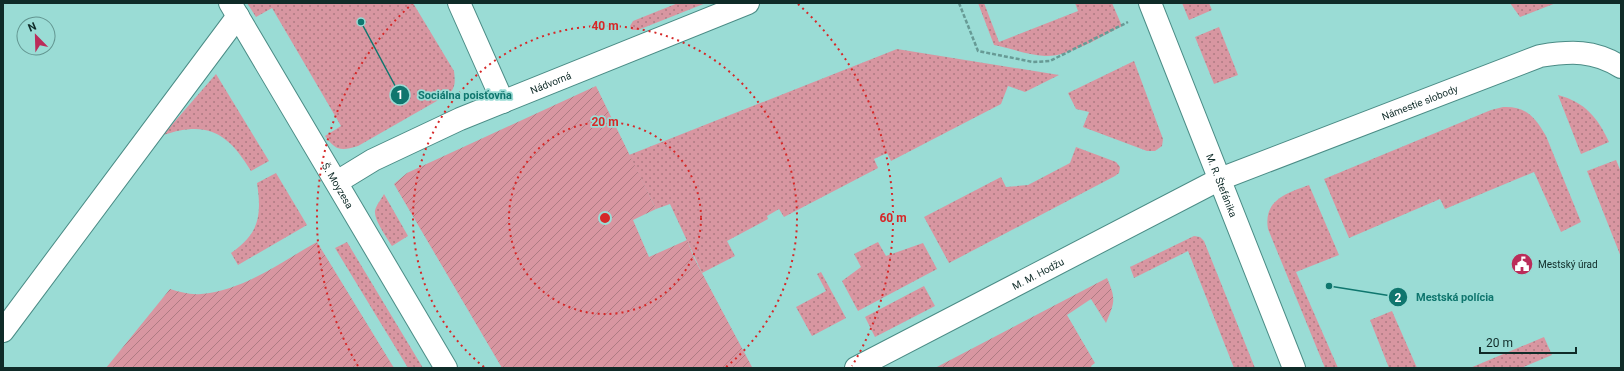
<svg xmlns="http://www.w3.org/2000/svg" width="1624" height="371" viewBox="0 0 1624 371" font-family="Roboto,sans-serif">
  <defs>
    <pattern id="grass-dots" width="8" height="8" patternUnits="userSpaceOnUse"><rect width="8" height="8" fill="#d896a1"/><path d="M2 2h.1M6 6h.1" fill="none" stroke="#ae7b83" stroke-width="1.8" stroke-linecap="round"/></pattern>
    <pattern id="garden-furrows" width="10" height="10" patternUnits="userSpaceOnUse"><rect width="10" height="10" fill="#d896a1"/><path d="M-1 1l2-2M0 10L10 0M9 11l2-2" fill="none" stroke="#ae7b83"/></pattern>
  </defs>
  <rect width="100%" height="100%" fill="#9adcd5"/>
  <!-- grass -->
  <path fill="url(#grass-dots)" d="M247,3H413L454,71C455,81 456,87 449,94L358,146C341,151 336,151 325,136L341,126L272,8L256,17Z
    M678,3H706L638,30H632L630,26L633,21Z
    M978,3H984L999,42L1078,11L1075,3H1112L1122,26C1100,37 1069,57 1045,56C1028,55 1010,48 994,45Z
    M1182,3H1209L1212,10L1189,20Z
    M1510,3H1556L1520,17Z
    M1219,27L1238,75L1214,84L1195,37Z
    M897,49L1059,75L1025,92L1008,86L1001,104L891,161L887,153L874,159L878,168L784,217L779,209L767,216L768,219L727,241L735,256L702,273L670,204L656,209L629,155Z
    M1134,61L1163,139L1162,146L1155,151H1147L1083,127L1089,112L1076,109L1068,93Z
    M216,74L269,161L251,171C228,133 208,120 163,135Z
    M1558,95C1585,102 1598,118 1609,142L1581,154Z
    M1503,107C1526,106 1535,117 1546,136L1581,222L1561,232L1534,172L1445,209L1440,199L1349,238L1324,179L1491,110Z
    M1076,147L1116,162L1120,167L1119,173L1115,176L949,263L924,217L1001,177L1006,187L1028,185L1070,163Z
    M1616,160L1621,172V257L1587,171Z
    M276,173L307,225L238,265L231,253C259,234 262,216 257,183Z
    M1309,185L1339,255L1296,272L1338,368H1325L1268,229C1263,200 1287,193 1309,185Z
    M384,194L408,236L392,246C387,238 374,220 375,211C376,205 381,200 384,194Z
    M1194,236L1200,237L1204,241L1255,368H1234L1188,251L1134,278L1130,267Z
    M347,242L423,368H408L335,248Z
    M878,242L886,256L923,243L937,269L858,311L842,281L861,267L854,254Z
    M821,272L846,318L812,336L796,307L826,291L817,274Z
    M924,286L935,306L875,337L865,317Z
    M1392,311L1417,368H1389L1370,320Z
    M1544,337L1552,355L1521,368H1470Z"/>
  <!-- garden -->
  <path fill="url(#garden-furrows)" d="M596,86L656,209L633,220L649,257L687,240L694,258L752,367L749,368H502L394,184L407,173Z
    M317,242L394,368H106L170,289C180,292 190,295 201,294C243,291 281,262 317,242Z
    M1107,278C1116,299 1115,302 1106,323L1091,299L1067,315L1095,363L1091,366L1092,368H935Z"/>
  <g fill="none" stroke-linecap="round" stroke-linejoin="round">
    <!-- minor casing -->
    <g stroke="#4b8c86" stroke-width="24">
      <g id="minor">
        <path id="s1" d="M230,3L446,368"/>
        <path d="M459,3L503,102"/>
        <path id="s2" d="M1150,3L1294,368"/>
        <path id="s3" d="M337,182L373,160L460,119L748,3"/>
        <path d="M3,331L238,16"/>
        <path id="s4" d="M856,368L1220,179L1540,56C1571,51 1594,50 1621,67"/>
      </g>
    </g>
    <!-- path -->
    <path stroke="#679a95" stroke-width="2.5" stroke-dasharray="4 2" stroke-linecap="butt" d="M959,3L978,51L1033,62L1050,61L1128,22"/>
    <!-- minor -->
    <use href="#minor" stroke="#fff" stroke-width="22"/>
  </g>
  <!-- distance rings -->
  <g fill="none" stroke="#d62828" stroke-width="2" stroke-dasharray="2 4">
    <circle cx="605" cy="218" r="96"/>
    <path d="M484 367A192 192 0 1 1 726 367"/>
    <path d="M358 366A288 288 0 0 1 412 4M798 4A288 288 0 0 1 852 366"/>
  </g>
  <!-- icons -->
  <defs>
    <g id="civic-disc" transform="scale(1.15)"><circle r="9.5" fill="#bb2c59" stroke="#9adcd5"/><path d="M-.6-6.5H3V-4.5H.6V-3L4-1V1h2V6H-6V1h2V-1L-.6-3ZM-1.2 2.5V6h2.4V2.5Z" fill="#fff"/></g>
  </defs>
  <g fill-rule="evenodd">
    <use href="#civic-disc" x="1522" y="264"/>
  </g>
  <g text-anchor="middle" stroke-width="3.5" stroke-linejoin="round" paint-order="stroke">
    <!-- street labels -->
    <g font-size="10" fill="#0f2b28" stroke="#9adcd5">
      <text dy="4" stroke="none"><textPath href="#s3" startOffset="236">Nádvorná</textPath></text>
      <text dy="4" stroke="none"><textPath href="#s4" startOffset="624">Námestie slobody</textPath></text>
      <text dy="4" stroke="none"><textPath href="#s1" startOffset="212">Š. Moyzesa</textPath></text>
      <text dy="4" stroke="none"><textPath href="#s2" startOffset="196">M. R. Štefánika</textPath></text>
      <text dy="4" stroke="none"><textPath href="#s4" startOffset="205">M. M. Hodžu</textPath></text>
    </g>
    <!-- poi labels -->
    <g font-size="10" fill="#0f2b28" stroke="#9adcd5" text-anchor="start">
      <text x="1538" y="268">Mestský úrad</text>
    </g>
  </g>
  <circle cx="605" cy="218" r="6" fill="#d62828" stroke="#9adcd5" stroke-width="2"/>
  <g font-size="12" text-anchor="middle" font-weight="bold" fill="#d62828" stroke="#9adcd5" stroke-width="3.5" stroke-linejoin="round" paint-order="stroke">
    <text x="605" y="30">40 m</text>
    <text x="605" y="126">20 m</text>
    <text x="893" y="222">60 m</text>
  </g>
  <!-- callouts -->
  <path fill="none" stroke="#0f766e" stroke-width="1.5" d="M361 22L400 95M1329 286L1398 297"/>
  <g fill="#0f766e" stroke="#9adcd5" stroke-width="1.5">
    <circle cx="361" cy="22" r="4"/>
    <circle cx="1329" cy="286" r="4"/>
    <circle cx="400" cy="95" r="10"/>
    <circle cx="1398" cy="297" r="10"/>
  </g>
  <g font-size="12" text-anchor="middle" font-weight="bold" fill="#fff">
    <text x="400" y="99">1</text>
    <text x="1398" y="302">2</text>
  </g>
  <g font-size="11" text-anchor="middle" font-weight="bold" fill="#0f766e" stroke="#9adcd5" stroke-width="3.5" stroke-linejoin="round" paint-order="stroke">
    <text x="465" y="99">Sociálna poisťovňa</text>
    <text x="1455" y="301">Mestská polícia</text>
  </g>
  <!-- border -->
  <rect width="1624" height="371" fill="none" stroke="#0f2b28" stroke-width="8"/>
  <!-- north arrow -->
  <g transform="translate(36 36) rotate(337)"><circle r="19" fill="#9adcd5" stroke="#629590"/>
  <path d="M0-3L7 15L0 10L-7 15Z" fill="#bb2c59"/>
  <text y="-6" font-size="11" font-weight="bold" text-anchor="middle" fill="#0f2b28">N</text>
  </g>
  <!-- scale -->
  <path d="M1480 347v6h96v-6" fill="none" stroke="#0f2b28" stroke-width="2"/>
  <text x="1486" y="347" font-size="12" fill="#0f2b28" stroke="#9adcd5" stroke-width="3" paint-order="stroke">20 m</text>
</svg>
